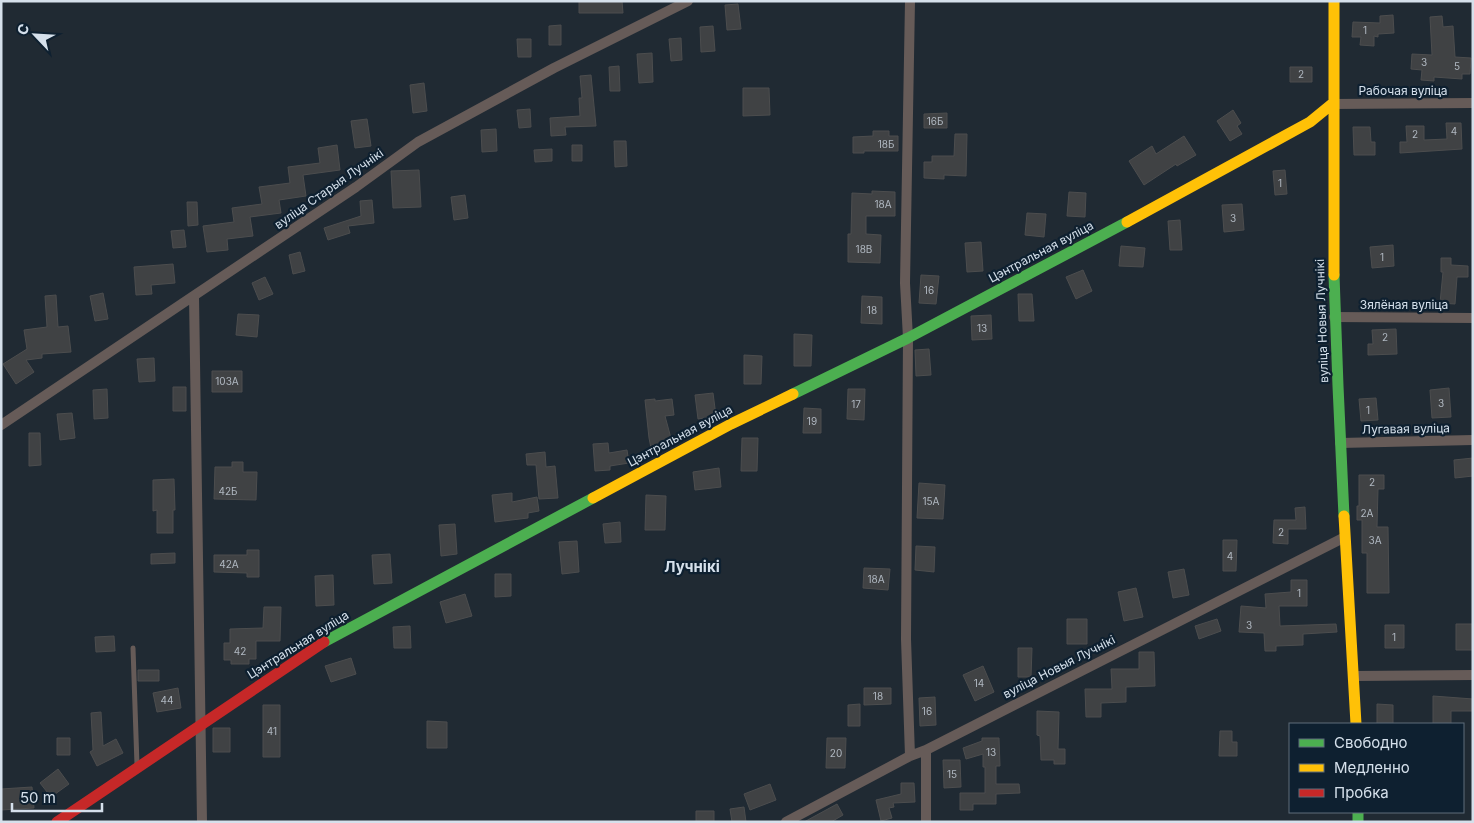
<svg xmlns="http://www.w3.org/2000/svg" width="1474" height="823" viewBox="0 0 1474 823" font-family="Inter,sans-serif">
  <rect width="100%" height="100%" fill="#202a33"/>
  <!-- building -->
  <path fill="#404244" stroke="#4c4d4e" d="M579,1H622L623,13H579Z
    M738,4L741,29L727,30L725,5Z
    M1393,15L1394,33L1378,34V37L1374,36V46L1360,45L1361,37H1352L1353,22L1380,23V16Z
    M1442,16L1443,27L1453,26L1455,57L1471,58L1470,74H1462V79L1434,77V81L1421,80L1422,70L1411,69L1412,54L1432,55L1430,17Z
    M561,25V45H549V26Z
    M713,26L715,51L701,52L700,27Z
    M681,38L682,60L671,61L669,39Z
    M517,39H531V57H518Z
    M652,53L653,82L639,83L637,54Z
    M619,66L620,91H610L609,67Z
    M1290,67H1312V82H1290Z
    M591,75L596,126L565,127L566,135L551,136L550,118L580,116L579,98H582L580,76Z
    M424,83L427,111L413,113L410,85Z
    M743,88H769L770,115L743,116Z
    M530,109L531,127L519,128L517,110Z
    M1233,110L1241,123L1237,126L1242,134L1230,141L1217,121Z
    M947,113V128H924V114Z
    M367,119L371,146L355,148L351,121Z
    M1446,123H1461L1462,149L1400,153V142H1407L1406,126H1424V140L1447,139Z
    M1353,127H1370L1371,142H1375V155H1354Z
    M496,129L497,151L482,152L481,130Z
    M873,131H889V136H898V151H864V153H853V137L873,136Z
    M955,134H967L966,176L944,175V179L924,178V162H932V156H954Z
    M1184,136L1196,155L1177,166L1176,164L1144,185L1129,161L1152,146L1156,154Z
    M614,141H626L627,166L615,167Z
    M337,145L340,170L303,175L306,196L279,200L281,213L250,217L253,236L227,239L228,250L207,252L203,226L234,222L232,208L262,204L259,187L290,183L288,167L320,163L318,148Z
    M572,145H582V161H572Z
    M552,149V161L535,162L534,150Z
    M419,170L421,207L393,208L391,171Z
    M1285,170L1287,194L1275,195L1273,171Z
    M872,191L895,192V216H866V234L881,235L880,263L848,262V234H851L852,193L872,194Z
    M1069,192L1086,193L1085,217L1067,216Z
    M465,195L468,218L454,220L451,197Z
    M372,200L374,223L348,226L350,233L328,240L324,228L361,216L360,201Z
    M187,202H197L198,225L188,226Z
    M1242,204L1244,230L1224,232L1222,205Z
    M1027,213L1046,214L1044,237L1025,235Z
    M1180,220L1182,250H1170L1168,221Z
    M184,230L186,247L173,248L171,231Z
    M981,242L983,271L967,272L965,243Z
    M1393,245L1394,266L1372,268L1370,247Z
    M1121,246L1145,248L1143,267L1119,266Z
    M300,252L305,271L293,274L289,255Z
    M1441,258H1451V265L1468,266V277H1457L1455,304L1440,303L1443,272H1441Z
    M173,264L175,283L151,285L152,294L136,295L134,267Z
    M1083,270L1092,291L1076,299L1066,277Z
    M921,275L939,276L936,304L919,303Z
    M265,277L273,294L259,300L252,283Z
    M103,293L108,319L95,321L90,296Z
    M1018,294H1032L1034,321H1019Z
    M56,295L58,327L68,326L71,352L42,354V358L26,360L34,372L16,384L3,364L27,349L24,330L47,327L45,296Z
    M862,296L882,297V324L861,323Z
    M238,314L259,315L257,337L236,335Z
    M991,315L992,339L972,340L971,316Z
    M1396,329L1397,354L1368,355V344H1373L1372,330Z
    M794,334L812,335L811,366H794Z
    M929,349L931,375L916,376L915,350Z
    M744,355L762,356L761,384H744Z
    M154,358L155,381L139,382L137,359Z
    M212,371H242V392H212Z
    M173,387H186V411H173Z
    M1449,388L1451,417L1432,418L1430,390Z
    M107,389L108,418L94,419L93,390Z
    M848,389H865L864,420L847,419Z
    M713,393L716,416L698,419L695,395Z
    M1376,398L1378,420L1361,421L1359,399Z
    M655,399V401L672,399L674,415L665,416L672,442L651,448L649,438L645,400Z
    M804,408L821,409V433H803Z
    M72,413L75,438L60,440L57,414Z
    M29,433H40L41,465L29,466Z
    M742,438H758L757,471H741Z
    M608,443L609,453L627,450L629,463L610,466V470L595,471L593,444Z
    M545,452L546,467L555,466L558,498L539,499L536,465H527L526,454Z
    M1473,458V476L1455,478L1454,460Z
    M232,462H243V472H257L256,500L214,499L215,467H232Z
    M719,468L721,487L695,490L693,472Z
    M1359,475H1384V489H1378L1377,527H1388L1389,593H1367V553H1362V520H1357V506H1359Z
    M174,479L175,510H173V533H157V510L153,511V480Z
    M919,483L945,485L943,519L917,518Z
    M512,493V502L537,497L539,511L528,513V518L495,522L492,495Z
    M646,495L666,496L665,530H645Z
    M1305,507L1306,529H1288V544L1273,543L1274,520H1296L1295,508Z
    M620,522L621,542L605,543L603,524Z
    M455,524L457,554L441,556L439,525Z
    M1223,540H1237L1236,571H1223Z
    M577,541L579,572L562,574L559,542Z
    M916,546L935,547L934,572L915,570Z
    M247,550H259V577H247V573L214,572V555H247Z
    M175,553V563L151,564V554Z
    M390,554L392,583L374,584L372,555Z
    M864,568L890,569L888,590L863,588Z
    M1184,569L1189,595L1173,598L1168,572Z
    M495,574H511V596L495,597Z
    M333,575L334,605L316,606L315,576Z
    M1291,580H1307V606H1279L1280,626L1336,624L1337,632L1303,634V645L1276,646V651H1265L1264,633L1239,632L1241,606L1266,608L1265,594L1291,592Z
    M1136,588L1143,617L1124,621L1118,592Z
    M465,594L472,616L446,623L440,602Z
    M264,607H281L280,641H256V659H249V664H231V660H224V643H230V629L263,628Z
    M1067,619H1087V644H1067Z
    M1217,619L1221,631L1199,639L1195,626Z
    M1456,624H1473V650H1456Z
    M1385,625H1404V648H1385Z
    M410,626L411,648H394L393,627Z
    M114,636L115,651L96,652L95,637Z
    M1018,648H1032L1031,677H1018Z
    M1139,652H1154L1155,686L1126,687V702L1101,703V717H1086L1085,689H1112L1111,669H1139Z
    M351,658L356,674L331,682L325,666Z
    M983,666L994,692L975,701L963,675Z
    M138,670H159V681H138Z
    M178,688L181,708L157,712L153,693Z
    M864,688H891V704L864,705Z
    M1433,696L1473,699V711H1451V724H1433Z
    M935,697L936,725L920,726L919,698Z
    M860,704V726H848V705Z
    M1377,704L1393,705V724H1377Z
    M263,705H280V757H263Z
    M1037,711L1059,712L1058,749H1065V764H1054V760H1041L1040,736L1037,735Z
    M101,712L103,746L116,739L123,753L97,766L90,752L93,750L91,713Z
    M427,721L447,722V748H427Z
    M213,728H230V752H213Z
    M1220,731H1232V742H1237V756H1219Z
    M57,738H70V755H57Z
    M827,738H846L845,768H826Z
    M982,738H999L1000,766H996V784H1019L1020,793L996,794V804H973V810H960V793H985V767H983V754L966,759L963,748L982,741Z
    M943,760H960L961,787L944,788Z
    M58,769L69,784L51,797L40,783Z
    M901,783H914L915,802L893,803L894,807L889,808L892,818L881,821L876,800L901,794Z
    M770,784L776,800L750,810L744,794Z
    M32,787L34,808L1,810V789Z
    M837,804L843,815L831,822H804Z
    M744,807L746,822H732L730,809Z
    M696,811H714V822H696Z"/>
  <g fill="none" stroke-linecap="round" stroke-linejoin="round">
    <!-- lane -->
    <path stroke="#665b58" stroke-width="5" d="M133,648L137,765"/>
    <!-- street -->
    <path stroke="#665b58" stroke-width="10" d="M910,1L905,283L908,338L906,639L910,756
      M1332,104L1473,103
      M194,296L202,822
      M1334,317L1473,318
      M1,425L356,187L418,142L554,68L688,1
      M1340,443L1473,440
      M1355,676L1473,675
      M926,750V822
      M786,822L910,756L926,750L1345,537"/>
    <!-- fast -->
    <path stroke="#4caf50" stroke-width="11" d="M1334,275L1338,386L1344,516
      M793,394L908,338L1127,222
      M324,642L593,498
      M1358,812V822"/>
    <!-- slow -->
    <path stroke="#ffc107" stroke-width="11" d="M1334,1V275
      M1127,222L1310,122L1332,104
      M593,498L731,424L793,394
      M1344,516L1356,724"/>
    <!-- jam -->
    <path stroke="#c62828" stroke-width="11" d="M57,822L324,642"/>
  </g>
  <g text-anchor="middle" stroke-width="4.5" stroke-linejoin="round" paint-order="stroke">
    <!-- number labels -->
    <g font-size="10" fill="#b0b8c1">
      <text x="1365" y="34">1</text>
      <text x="1424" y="66">3</text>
      <text x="1457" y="70">5</text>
      <text x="1301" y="78">2</text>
      <text x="935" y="125">16Б</text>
      <text x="1454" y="135">4</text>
      <text x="1415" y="138">2</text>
      <text x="886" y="148">18Б</text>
      <text x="1280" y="187">1</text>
      <text x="883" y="208">18А</text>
      <text x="1233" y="222">3</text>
      <text x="864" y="253">18В</text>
      <text x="1382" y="261">1</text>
      <text x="929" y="294">16</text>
      <text x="872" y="314">18</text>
      <text x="982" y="332">13</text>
      <text x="1385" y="341">2</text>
      <text x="227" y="385">103А</text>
      <text x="1441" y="407">3</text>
      <text x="856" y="408">17</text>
      <text x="1368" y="414">1</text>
      <text x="812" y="425">19</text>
      <text x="1372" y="486">2</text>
      <text x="228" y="495">42Б</text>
      <text x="931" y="505">15А</text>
      <text x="1367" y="517">2А</text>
      <text x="1281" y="536">2</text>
      <text x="1375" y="544">3А</text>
      <text x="1230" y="560">4</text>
      <text x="229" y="568">42А</text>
      <text x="876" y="583">18А</text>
      <text x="1299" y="597">1</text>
      <text x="1249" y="629">3</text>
      <text x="1394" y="641">1</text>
      <text x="240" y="655">42</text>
      <text x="979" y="687">14</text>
      <text x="878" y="700">18</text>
      <text x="167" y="704">44</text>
      <text x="927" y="715">16</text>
      <text x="272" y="735">41</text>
      <text x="991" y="756">13</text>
      <text x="836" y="757">20</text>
      <text x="952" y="778">15</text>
    </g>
    <!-- street labels -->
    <g font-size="12" fill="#d5e0eb" stroke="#0e2030">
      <text x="1403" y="95">Рабочая вуліца</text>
      <text transform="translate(329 189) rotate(-35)" y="4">вуліца Старыя Лучнікі</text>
      <text transform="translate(1041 252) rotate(-28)" y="4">Цэнтральная вуліца</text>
      <text x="1404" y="309">Зялёная вуліца</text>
      <text transform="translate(1322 321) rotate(-92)" y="4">вуліца Новыя Лучнікі</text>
      <text transform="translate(1406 429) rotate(-1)" y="4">Лугавая вуліца</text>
      <text transform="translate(680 436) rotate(-28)" y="4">Цэнтральная вуліца</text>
      <text transform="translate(298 645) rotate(-32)" y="4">Цэнтральная вуліца</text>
      <text transform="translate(1059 667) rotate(-27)" y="4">вуліца Новыя Лучнікі</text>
    </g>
    <!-- quarter labels -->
    <g font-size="15" font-weight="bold" fill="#d5e0eb" stroke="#0e2030">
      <text x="692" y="572">Лучнікі</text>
    </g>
  </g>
  <!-- border -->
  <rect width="1474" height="823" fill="none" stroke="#d5e0eb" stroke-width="5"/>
  <!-- legend -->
  <rect x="1289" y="723" width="175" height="90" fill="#0e2030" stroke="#5e6d7b"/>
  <rect x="1299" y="739" width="25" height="8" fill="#4caf50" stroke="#5e6d7b"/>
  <text x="1334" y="748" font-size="15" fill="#d5e0eb">Свободно</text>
  <rect x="1299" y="764" width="25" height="8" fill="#ffc107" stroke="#5e6d7b"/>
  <text x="1334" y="773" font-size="15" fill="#d5e0eb">Медленно</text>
  <rect x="1299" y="789" width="25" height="8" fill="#c62828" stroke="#5e6d7b"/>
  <text x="1334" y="798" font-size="15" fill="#d5e0eb">Пробка</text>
  <!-- north arrow -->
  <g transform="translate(35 35) rotate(295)" stroke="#0e2030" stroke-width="4" paint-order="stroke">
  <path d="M0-4L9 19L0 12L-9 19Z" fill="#d5e0eb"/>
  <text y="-8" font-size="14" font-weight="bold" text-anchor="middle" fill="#d5e0eb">С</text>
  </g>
  <!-- scale -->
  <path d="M12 803v8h90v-8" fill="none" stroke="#d5e0eb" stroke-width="2.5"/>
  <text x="20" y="803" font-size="15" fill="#d5e0eb" stroke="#0e2030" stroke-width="4" paint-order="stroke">50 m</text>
</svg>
